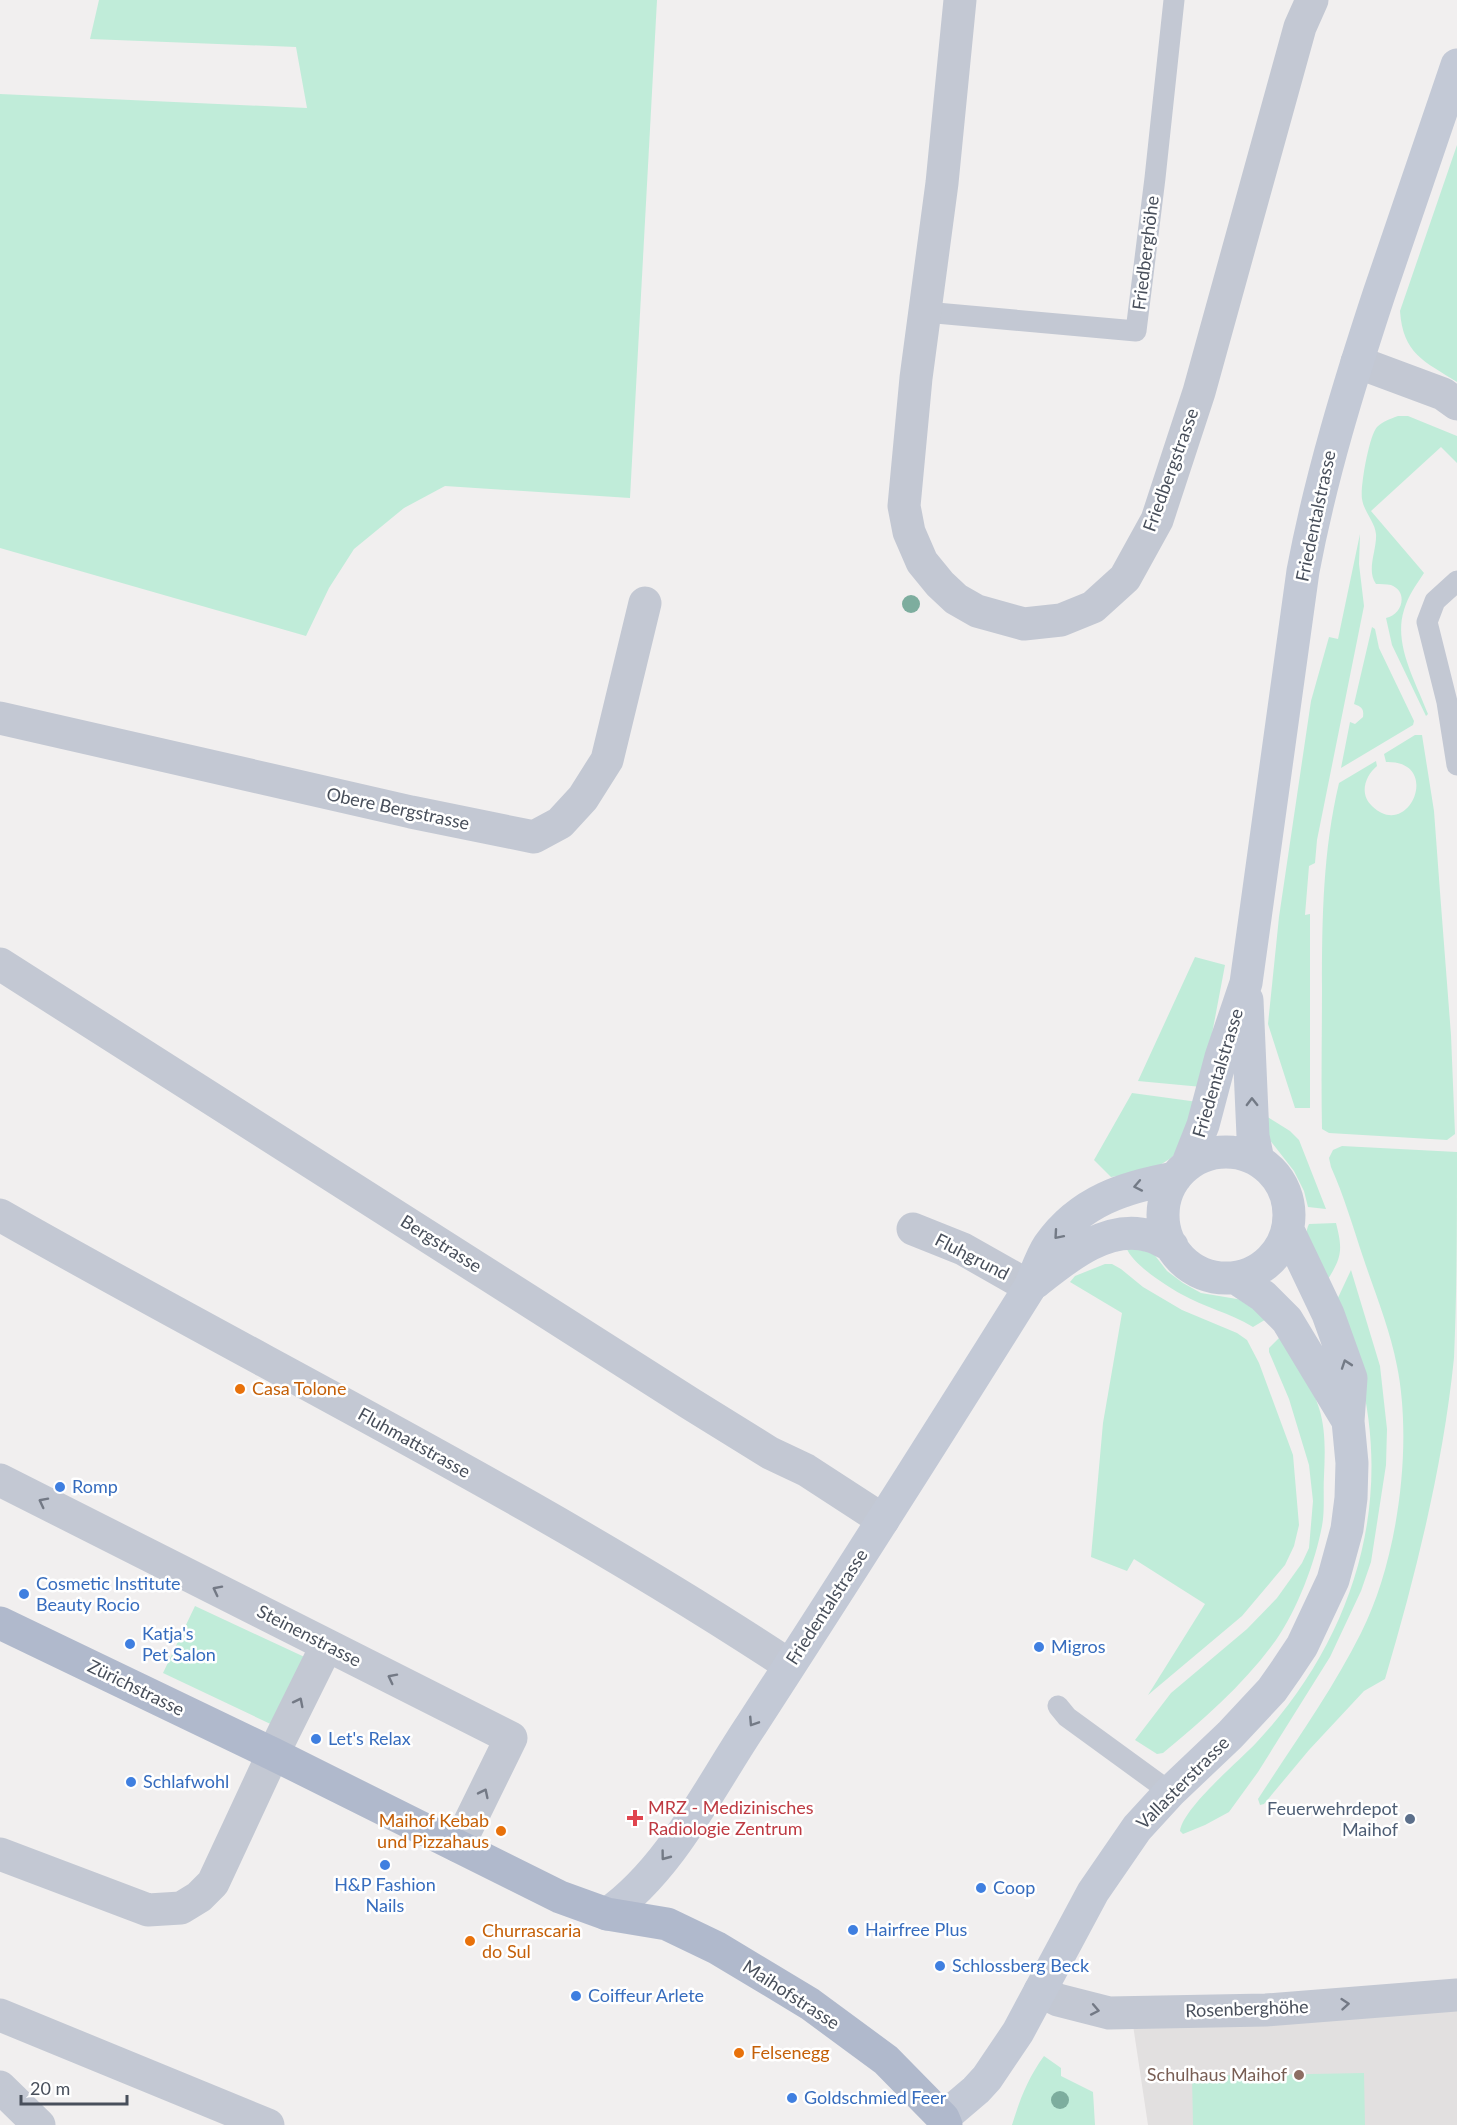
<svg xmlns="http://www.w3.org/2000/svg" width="1457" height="2125" viewBox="0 0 1457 2125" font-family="Lato,sans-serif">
  <rect width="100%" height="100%" fill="#f1efef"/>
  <!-- education -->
  <path fill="#e2e0e0" d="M1457,2011V2125H1148L1133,2025Z"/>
  <!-- green -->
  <path fill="#c0ecd9" d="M99,0H657L630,498L445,486L404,508L354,549L329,588L306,636L0,548V94L307,108L296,47L90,39Z
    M1457,145V382C1424,361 1403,354 1400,311Z
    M1398,416H1408L1457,436V463L1441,447L1371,511L1424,573C1416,585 1408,596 1404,610C1393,644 1416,682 1428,714L1426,716L1392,645L1386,618C1402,615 1409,592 1391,585C1387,584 1380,584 1376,584C1366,570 1377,550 1376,534C1375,522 1364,512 1362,499C1360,487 1369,436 1377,427C1383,421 1390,419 1398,416Z
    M1360,534L1359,564L1364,606L1317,840L1315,863L1309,866L1305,915L1310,914V1108H1295L1268,1024L1279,917L1311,701L1329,637L1338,639Z
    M1372,627L1375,629L1379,648L1414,721L1413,725L1341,768L1350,722L1355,724L1363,717C1364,709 1362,707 1354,704Z
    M1415,735H1422L1434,811L1440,892L1451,1035L1455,1134L1447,1140L1329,1133L1322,1129C1321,1081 1322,1034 1322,987C1322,918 1323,850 1339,783L1376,761L1377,766C1365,776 1359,794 1372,806C1409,842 1443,760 1386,762L1384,754Z
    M1195,957L1225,965L1202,1087L1138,1081Z
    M1132,1093L1198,1102C1193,1116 1189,1130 1183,1143C1170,1169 1136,1173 1111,1177L1094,1160Z
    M1266,1116L1290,1131L1299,1140L1326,1209L1308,1207L1304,1191L1294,1171L1269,1139Z
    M1342,1146L1457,1152C1457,1220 1457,1290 1454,1358C1443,1466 1416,1574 1385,1679L1364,1691L1309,1750L1264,1804L1260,1805L1258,1799C1293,1745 1332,1691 1361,1633C1398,1560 1413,1445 1397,1366C1390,1329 1375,1293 1363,1257C1353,1227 1344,1196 1331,1167L1329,1158L1333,1150Z
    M1336,1223C1343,1250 1342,1258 1326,1282C1318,1266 1300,1241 1309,1224Z
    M1126,1247L1153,1253L1167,1271L1183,1283L1201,1293L1249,1301L1268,1318L1253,1327C1230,1313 1204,1307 1181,1294C1165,1285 1132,1264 1126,1247Z
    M1105,1264H1112L1121,1269L1143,1287L1182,1310L1237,1333L1247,1340L1259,1363L1293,1455L1299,1525L1294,1546L1285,1565L1242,1616L1148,1695L1205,1604L1134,1559L1127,1571L1091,1557L1103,1423L1122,1313L1070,1282L1075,1276Z
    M1351,1270L1380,1366L1387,1429L1386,1465L1371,1562L1361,1591L1330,1657L1258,1772L1229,1812L1205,1825L1183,1834L1180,1831C1183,1808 1238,1762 1256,1743C1351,1642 1395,1507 1359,1371C1353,1348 1344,1325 1336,1302Z
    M1280,1337C1295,1360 1311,1381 1319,1408C1326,1430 1325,1454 1324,1476C1323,1492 1325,1510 1322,1526C1315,1563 1297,1610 1276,1640C1244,1684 1205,1718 1163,1753L1157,1754L1135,1740L1171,1693L1247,1629L1277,1598L1302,1563L1309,1548L1313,1501L1309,1465L1289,1399L1269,1352V1348Z
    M195,1606L311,1660L279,1728L163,1673Z
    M1044,2056L1061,2068V2076L1093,2092L1095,2125H1012C1020,2099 1028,2078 1044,2056Z
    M1364,2073L1365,2125H1193L1192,2076Z"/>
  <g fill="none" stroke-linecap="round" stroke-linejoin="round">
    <!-- lane -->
    <path stroke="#c3c8d3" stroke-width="21" d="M925,312L1136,331L1155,178L1174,0
      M1457,581L1435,601L1427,622L1447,702L1457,765
      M1058,1706L1067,1717L1170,1792"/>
    <!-- street -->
    <path stroke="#c3c8d3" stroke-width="33" d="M960,0L942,183L916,378L904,506L909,532L922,562L940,584L956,599L977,611L1024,624L1061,620L1093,607L1125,578L1157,520L1199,392L1300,27L1312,0
      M1357,362L1443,394L1457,404
      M0,718L411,812L534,837L560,823L583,798L607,760L645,603
      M0,964L691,1404L770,1453L806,1470L883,1520
      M0,1215C263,1365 536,1498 789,1665
      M913,1229L963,1249L1030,1287
      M0,1480L511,1738L458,1846
      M0,1854L148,1910L181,1908L199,1897L213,1883L273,1754L327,1645
      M1040,1991L1058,2000L1109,2013L1266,2010L1457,1995
      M0,2015L268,2125
      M0,2087L39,2125"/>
    <!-- secondary -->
    <path stroke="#c3c9d6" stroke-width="33" d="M1247,1000L1253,1136L1258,1160
      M1163 1215a63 63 0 1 1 126 0a63 63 0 1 1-126 0Z
      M1188,1163L1203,1125L1221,1057L1246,983L1303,571C1321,476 1349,385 1379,294C1405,218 1431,142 1457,65
      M1236,1278L1263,1296L1287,1320L1348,1421
      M1036,1282C1066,1258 1108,1223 1150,1236C1158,1238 1165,1243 1172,1246
      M607,1914C671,1869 709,1788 752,1724C846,1579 938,1434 1030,1287C1036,1273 1041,1257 1049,1245C1080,1201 1125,1187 1175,1178
      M943,2118L976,2090L987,2078L1018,2032L1093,1892L1137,1828L1170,1792L1230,1735L1272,1690L1286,1670L1302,1646L1333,1580L1347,1529L1351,1498L1352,1463L1348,1421L1351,1378L1328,1314L1288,1230"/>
    <!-- primary -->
    <path stroke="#b0b9cc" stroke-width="33" d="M0,1623L273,1754L560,1897L607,1914L667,1924L717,1948L810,2004L886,2060L943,2118L946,2125"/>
  </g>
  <!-- trees -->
  <g fill="#7dad9e">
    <circle cx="911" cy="604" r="9"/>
    <circle cx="1060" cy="2100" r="9"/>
  </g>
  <!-- one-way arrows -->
  <defs><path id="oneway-chevron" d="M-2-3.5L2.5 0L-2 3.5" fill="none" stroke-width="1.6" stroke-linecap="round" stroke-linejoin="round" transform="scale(1.5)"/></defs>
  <g stroke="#737a86">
    <use href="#oneway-chevron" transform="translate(1252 1102) rotate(-91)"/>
    <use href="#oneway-chevron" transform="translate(1138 1186) rotate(169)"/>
    <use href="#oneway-chevron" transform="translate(1058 1235) rotate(131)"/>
    <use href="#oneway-chevron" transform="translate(1346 1364) rotate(-109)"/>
    <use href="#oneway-chevron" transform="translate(753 1722) rotate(123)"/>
    <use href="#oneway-chevron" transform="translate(665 1856) rotate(127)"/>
  </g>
  <g stroke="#737985">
    <use href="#oneway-chevron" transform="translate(43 1502) rotate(-153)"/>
    <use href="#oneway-chevron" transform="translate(217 1590) rotate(-153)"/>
    <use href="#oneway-chevron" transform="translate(392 1678) rotate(-153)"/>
    <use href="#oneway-chevron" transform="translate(299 1702) rotate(-63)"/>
    <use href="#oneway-chevron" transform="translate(484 1793) rotate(-64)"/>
    <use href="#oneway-chevron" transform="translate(1345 2004) rotate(-5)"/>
    <use href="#oneway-chevron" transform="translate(1095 2010) rotate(11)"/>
  </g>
  <!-- markers -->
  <g fill="#e8710a" stroke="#fff" stroke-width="2">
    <circle cx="240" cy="1389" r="6"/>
    <circle cx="501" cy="1831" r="6"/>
    <circle cx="470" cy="1941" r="6"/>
    <circle cx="739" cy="2053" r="6"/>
  </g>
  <g fill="#3f7fe0" stroke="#fff" stroke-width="2">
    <circle cx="60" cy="1487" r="6"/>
    <circle cx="24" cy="1594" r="6"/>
    <circle cx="130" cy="1644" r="6"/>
    <circle cx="1039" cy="1647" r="6"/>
    <circle cx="316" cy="1739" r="6"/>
    <circle cx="131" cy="1782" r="6"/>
    <circle cx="385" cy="1865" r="6"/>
    <circle cx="981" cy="1888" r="6"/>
    <circle cx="853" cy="1930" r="6"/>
    <circle cx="940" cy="1966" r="6"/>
    <circle cx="576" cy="1996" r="6"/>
    <circle cx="792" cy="2098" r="6"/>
  </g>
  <path fill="#e0444e" stroke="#fff" stroke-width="2" d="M632 1809h6v6h6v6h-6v6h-6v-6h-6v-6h6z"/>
  <circle fill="#5c6f8a" stroke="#fff" stroke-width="2" cx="1410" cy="1819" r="6"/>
  <circle fill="#8d6e63" stroke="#fff" stroke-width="2" cx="1299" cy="2075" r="6"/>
  <g text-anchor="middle" stroke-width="5" stroke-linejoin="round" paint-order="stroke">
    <!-- street labels -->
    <g font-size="18" fill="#484f5b" stroke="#fff">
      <text transform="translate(1146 253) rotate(-83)" y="6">Friedberghöhe</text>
      <text transform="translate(1171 470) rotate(-70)" y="6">Friedbergstrasse</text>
      <text transform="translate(1316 516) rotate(-78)" y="6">Friedentalstrasse</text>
      <text transform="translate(398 809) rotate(12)" y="6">Obere Bergstrasse</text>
      <text transform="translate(1218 1073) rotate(-73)" y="6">Friedentalstrasse</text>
      <text transform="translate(441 1244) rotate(32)" y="6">Bergstrasse</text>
      <text transform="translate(972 1257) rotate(27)" y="6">Fluhgrund</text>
      <text transform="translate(414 1443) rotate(29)" y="6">Fluhmattstrasse</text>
      <text transform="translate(827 1607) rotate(-57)" y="6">Friedentalstrasse</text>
      <text transform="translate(309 1636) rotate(27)" y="6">Steinenstrasse</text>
      <text transform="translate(136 1688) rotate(26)" y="6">Zürichstrasse</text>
      <text transform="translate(1183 1783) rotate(-45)" y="6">Vallasterstrasse</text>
      <text transform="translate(791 1995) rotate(33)" y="6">Maihofstrasse</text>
      <text transform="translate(1247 2009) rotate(-2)" y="6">Rosenberghöhe</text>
    </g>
    <!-- food labels -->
    <g font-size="18" fill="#c56008" stroke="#fff" text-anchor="start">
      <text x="252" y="1395">Casa Tolone</text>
      <text x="489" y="1827" text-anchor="end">Maihof Kebab<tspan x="489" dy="21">und Pizzahaus</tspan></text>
      <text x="482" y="1937">Churrascaria<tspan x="482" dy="21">do Sul</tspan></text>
      <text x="751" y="2059">Felsenegg</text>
    </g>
    <!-- shop labels -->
    <g font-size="18" fill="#366cbe" stroke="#fff" text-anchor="start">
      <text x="72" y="1493">Romp</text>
      <text x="36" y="1590">Cosmetic Institute<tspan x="36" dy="21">Beauty Rocio</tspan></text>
      <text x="142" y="1640">Katja's<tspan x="142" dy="21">Pet Salon</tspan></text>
      <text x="1051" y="1653">Migros</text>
      <text x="328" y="1745">Let's Relax</text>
      <text x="143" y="1788">Schlafwohl</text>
      <text x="385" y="1891" text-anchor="middle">H&amp;P Fashion<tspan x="385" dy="21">Nails</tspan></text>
      <text x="993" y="1894">Coop</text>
      <text x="865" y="1936">Hairfree Plus</text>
      <text x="952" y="1972">Schlossberg Beck</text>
      <text x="588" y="2002">Coiffeur Arlete</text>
      <text x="804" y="2104">Goldschmied Feer</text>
    </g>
    <!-- health labels -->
    <g font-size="18" fill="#be3a42" stroke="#fff" text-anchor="start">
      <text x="648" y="1814">MRZ - Medizinisches<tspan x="648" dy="21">Radiologie Zentrum</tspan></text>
    </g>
    <!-- service labels -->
    <g font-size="18" fill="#4e5e75" stroke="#fff" text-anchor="end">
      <text x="1398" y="1815">Feuerwehrdepot<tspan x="1398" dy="21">Maihof</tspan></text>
    </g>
    <!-- education labels -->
    <g font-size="18" fill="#785e54" stroke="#fff" text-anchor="end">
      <text x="1287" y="2081">Schulhaus Maihof</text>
    </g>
  </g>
  <!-- scale -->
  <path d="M21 2095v9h106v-9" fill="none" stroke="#484f5b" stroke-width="3"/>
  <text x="30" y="2095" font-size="18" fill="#484f5b" stroke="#ffffff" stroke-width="4.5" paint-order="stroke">20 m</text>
</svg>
